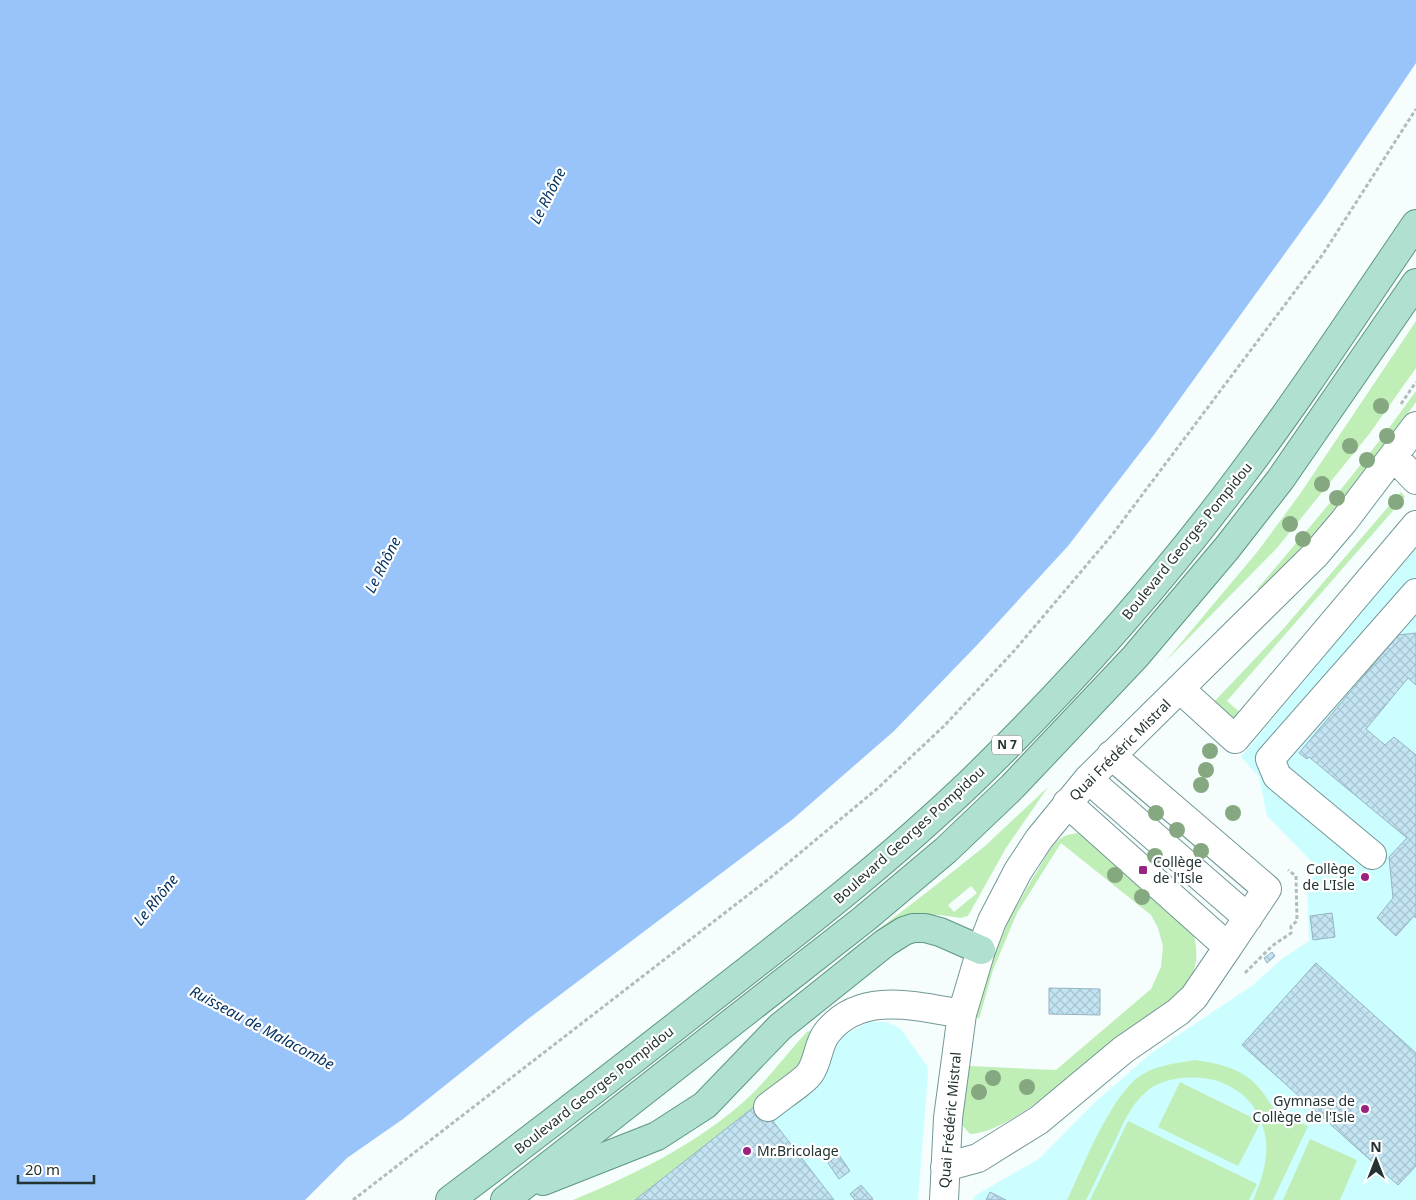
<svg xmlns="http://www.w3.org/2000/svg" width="1416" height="1200" viewBox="0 0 1416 1200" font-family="'Noto Sans',sans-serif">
  <defs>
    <pattern id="building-cross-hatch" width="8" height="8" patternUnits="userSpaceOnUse" patternTransform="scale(1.25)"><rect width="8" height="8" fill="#c3e4f2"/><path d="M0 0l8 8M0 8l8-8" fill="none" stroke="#a7c4d0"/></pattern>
  </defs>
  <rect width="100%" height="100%" fill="#f6fdfd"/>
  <!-- built -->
  <path fill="#cdfeff" d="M1416,544V1200H973L976,1195L1040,1158L1092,1105L1150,1054L1253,985L1283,958L1309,941L1307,883L1320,870L1267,816L1259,777L1241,757Z
    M868,1022H887L900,1028L927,1066L928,1074L918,1200H635L759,1103L832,1042Z"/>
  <!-- green -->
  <path fill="#c0eeb7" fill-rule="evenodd" d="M1416,321V368L1370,433L1277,548L1165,662L1258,551L1300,494Z
    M1416,391V402L1375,459L1320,527L1258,594V588C1313,524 1367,460 1416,391Z
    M1401,492L1405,497L1227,701L1242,714L1233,724L1211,705L1284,628Z
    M1048,787L1006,848L968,916L961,918L940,915H917L850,962L845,955L931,889L985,846ZM971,886L977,893L954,912L948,905Z
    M1078,833L1083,834L1191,925C1197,943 1200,963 1189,980C1172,1007 1129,1030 1103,1049C1070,1074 1012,1132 970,1134L962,1125L961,1116L969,1066L1056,1070L1151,989L1161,967L1163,946L1158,928L1151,915L1061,843L1017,913L993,970L979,1019L975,1017C989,960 1006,920 1038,870C1044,860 1050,846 1060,839C1065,835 1071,834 1078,833Z
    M817,1028L799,1072L635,1200H573C636,1174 701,1142 751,1095C770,1077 788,1052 807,1032Z
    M1195,1060C1220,1064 1243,1068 1260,1089C1266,1095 1270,1106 1276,1110C1286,1117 1298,1121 1308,1126L1273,1200H1253C1264,1176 1272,1147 1261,1122L1238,1166L1158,1127L1180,1082L1261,1122C1254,1100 1235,1086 1214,1080C1193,1075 1161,1077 1145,1093C1130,1106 1123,1124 1115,1141C1105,1161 1096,1180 1086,1200H1067C1084,1165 1108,1102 1137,1078C1152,1066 1176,1063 1195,1060Z
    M1128,1121L1257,1184L1249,1200H1090Z
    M1310,1139L1357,1160L1340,1200H1283Z"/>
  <!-- water -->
  <path fill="#98c4fa" d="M0,0H1416V63L1325,198L1153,436L1068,546L978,644L894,731L793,819L528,1019L403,1119L347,1158L305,1200H0Z"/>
  <!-- building -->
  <path fill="url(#building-cross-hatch)" stroke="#94b4c2" d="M1416,633V685L1408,678L1366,729L1385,745L1394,737L1416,755V918L1414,916L1396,936L1377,918L1393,898L1389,857L1407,838L1309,757L1307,759L1299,753L1398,635Z
    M1332,913L1335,937L1313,940L1310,916Z
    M1272,952L1275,956L1267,963L1264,958Z
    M1316,963L1416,1053V1166L1398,1185L1242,1045Z
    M1049,988L1100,989V1015L1049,1014Z
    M759,1103L834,1200H635Z
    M839,1155L850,1171L839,1179L828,1163Z
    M861,1185L873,1199L871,1200H855L850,1194Z
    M990,1192L1006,1200H986Z"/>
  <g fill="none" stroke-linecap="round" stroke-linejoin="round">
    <!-- minor casing -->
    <g stroke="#739798" stroke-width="30">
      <path id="minor" d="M1394,457L1416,480
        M1180,689L1235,739L1416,525
        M1111,755L1267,889L1228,947
        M1088,779L1248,918
        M1372,855L1277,776L1270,759L1416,593
        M768,1107C776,1100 806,1080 810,1073C818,1062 818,1045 826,1034C859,990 916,1006 962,1014
        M945,1167L978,1158L1039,1120L1123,1050L1178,1012L1194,997L1228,947L1067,803
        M944,1200L948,1118L962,1014L981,950L992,921L1018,871L1039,839L1088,779L1316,554L1344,521L1416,426"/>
    </g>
    <!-- major casing -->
    <g stroke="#5d9683" stroke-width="30">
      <path id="major" d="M543,1181L657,1136L705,1105L780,1027L885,943L904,931L913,928H925L940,932L981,950
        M450,1200C535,1136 619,1071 703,1005C796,933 890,860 975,778C1069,686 1158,586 1237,481C1300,398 1357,310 1416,224
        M505,1200L864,919L946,850L1012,787L1135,657L1227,548L1280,480L1416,283"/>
    </g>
    <!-- path -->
    <path stroke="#b3bcbc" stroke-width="3" stroke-dasharray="4 2.5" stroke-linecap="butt" d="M1401,404L1416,382
      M1245,973L1272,946L1291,933V926L1297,921L1296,876L1288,870
      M353,1200L770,878L878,788L944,726L1014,651L1112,535L1323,254L1416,109"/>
    <!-- minor -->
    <use href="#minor" stroke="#fff" stroke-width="28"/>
    <!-- major -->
    <use href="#major" stroke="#b0e0cf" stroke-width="28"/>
  </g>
  <!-- trees -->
  <g fill="#85a881">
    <circle cx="1381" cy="406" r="8"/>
    <circle cx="1387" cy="436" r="8"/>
    <circle cx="1350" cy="446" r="8"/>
    <circle cx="1367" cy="460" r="8"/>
    <circle cx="1322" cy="484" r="8"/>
    <circle cx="1337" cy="498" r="8"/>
    <circle cx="1396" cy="502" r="8"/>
    <circle cx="1290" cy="524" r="8"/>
    <circle cx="1303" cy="539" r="8"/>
    <circle cx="1210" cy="751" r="8"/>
    <circle cx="1206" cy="770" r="8"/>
    <circle cx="1201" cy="785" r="8"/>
    <circle cx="1156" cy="813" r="8"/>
    <circle cx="1233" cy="813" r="8"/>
    <circle cx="1177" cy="830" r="8"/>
    <circle cx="1201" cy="851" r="8"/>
    <circle cx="1155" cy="856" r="8"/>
    <circle cx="1115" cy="875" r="8"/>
    <circle cx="1142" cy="897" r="8"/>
    <circle cx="993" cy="1078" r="8"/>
    <circle cx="1027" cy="1087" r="8"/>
    <circle cx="979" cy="1092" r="8"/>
  </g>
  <!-- markers -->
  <g fill="#99237e" stroke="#fff" stroke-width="2">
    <rect x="1138" y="865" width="10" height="10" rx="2.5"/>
    <circle cx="1365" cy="877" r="5"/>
    <circle cx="1365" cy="1109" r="5"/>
    <circle cx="747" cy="1151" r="5"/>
  </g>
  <g text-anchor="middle" stroke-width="4.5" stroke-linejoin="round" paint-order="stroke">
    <!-- shield labels -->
    <rect fill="#fff" stroke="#657070" stroke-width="1" x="992" y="735.5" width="30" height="19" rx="4"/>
    <g font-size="12" font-weight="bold" fill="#233232">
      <text x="1007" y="749">N 7</text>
    </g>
    <!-- street labels -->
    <g font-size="14" fill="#233232" stroke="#fff">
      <text transform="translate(1187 541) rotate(-51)" y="5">Boulevard Georges Pompidou</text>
      <text transform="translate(1120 750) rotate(-45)" y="5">Quai Frédéric Mistral</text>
      <text transform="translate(909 835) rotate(-42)" y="5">Boulevard Georges Pompidou</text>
      <text transform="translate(594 1090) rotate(-38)" y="5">Boulevard Georges Pompidou</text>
      <text transform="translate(950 1120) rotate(-85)" y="5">Quai Frédéric Mistral</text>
    </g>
    <!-- poi labels -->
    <g font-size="14" fill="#233232" stroke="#fff" text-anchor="start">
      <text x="1153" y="867">Collège<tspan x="1153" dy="16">de l'Isle</tspan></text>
      <text x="1355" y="874" text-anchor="end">Collège<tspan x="1355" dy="16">de L'Isle</tspan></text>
      <text x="1355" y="1106" text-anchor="end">Gymnase de<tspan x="1355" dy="16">Collège de l'Isle</tspan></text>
      <text x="757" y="1156">Mr.Bricolage</text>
    </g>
    <!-- water labels -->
    <g font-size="15" font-style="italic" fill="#053362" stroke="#fff">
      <text transform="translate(548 196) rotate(-63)" y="5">Le Rhône</text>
      <text transform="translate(383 565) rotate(-63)" y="5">Le Rhône</text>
      <text transform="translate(156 900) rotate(-51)" y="5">Le Rhône</text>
      <text transform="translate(262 1028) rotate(28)" y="5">Ruisseau de Malacombe</text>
    </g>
  </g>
  <!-- north arrow -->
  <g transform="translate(1376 1160)" stroke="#ffffff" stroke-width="4" paint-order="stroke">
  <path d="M0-4L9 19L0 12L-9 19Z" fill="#233232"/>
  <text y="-8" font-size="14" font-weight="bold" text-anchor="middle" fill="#233232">N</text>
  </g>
  <!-- scale -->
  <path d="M18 1175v8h76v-8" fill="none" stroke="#233232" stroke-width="2.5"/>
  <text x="25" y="1175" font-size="15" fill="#233232" stroke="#ffffff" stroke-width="4" paint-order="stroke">20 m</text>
</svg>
